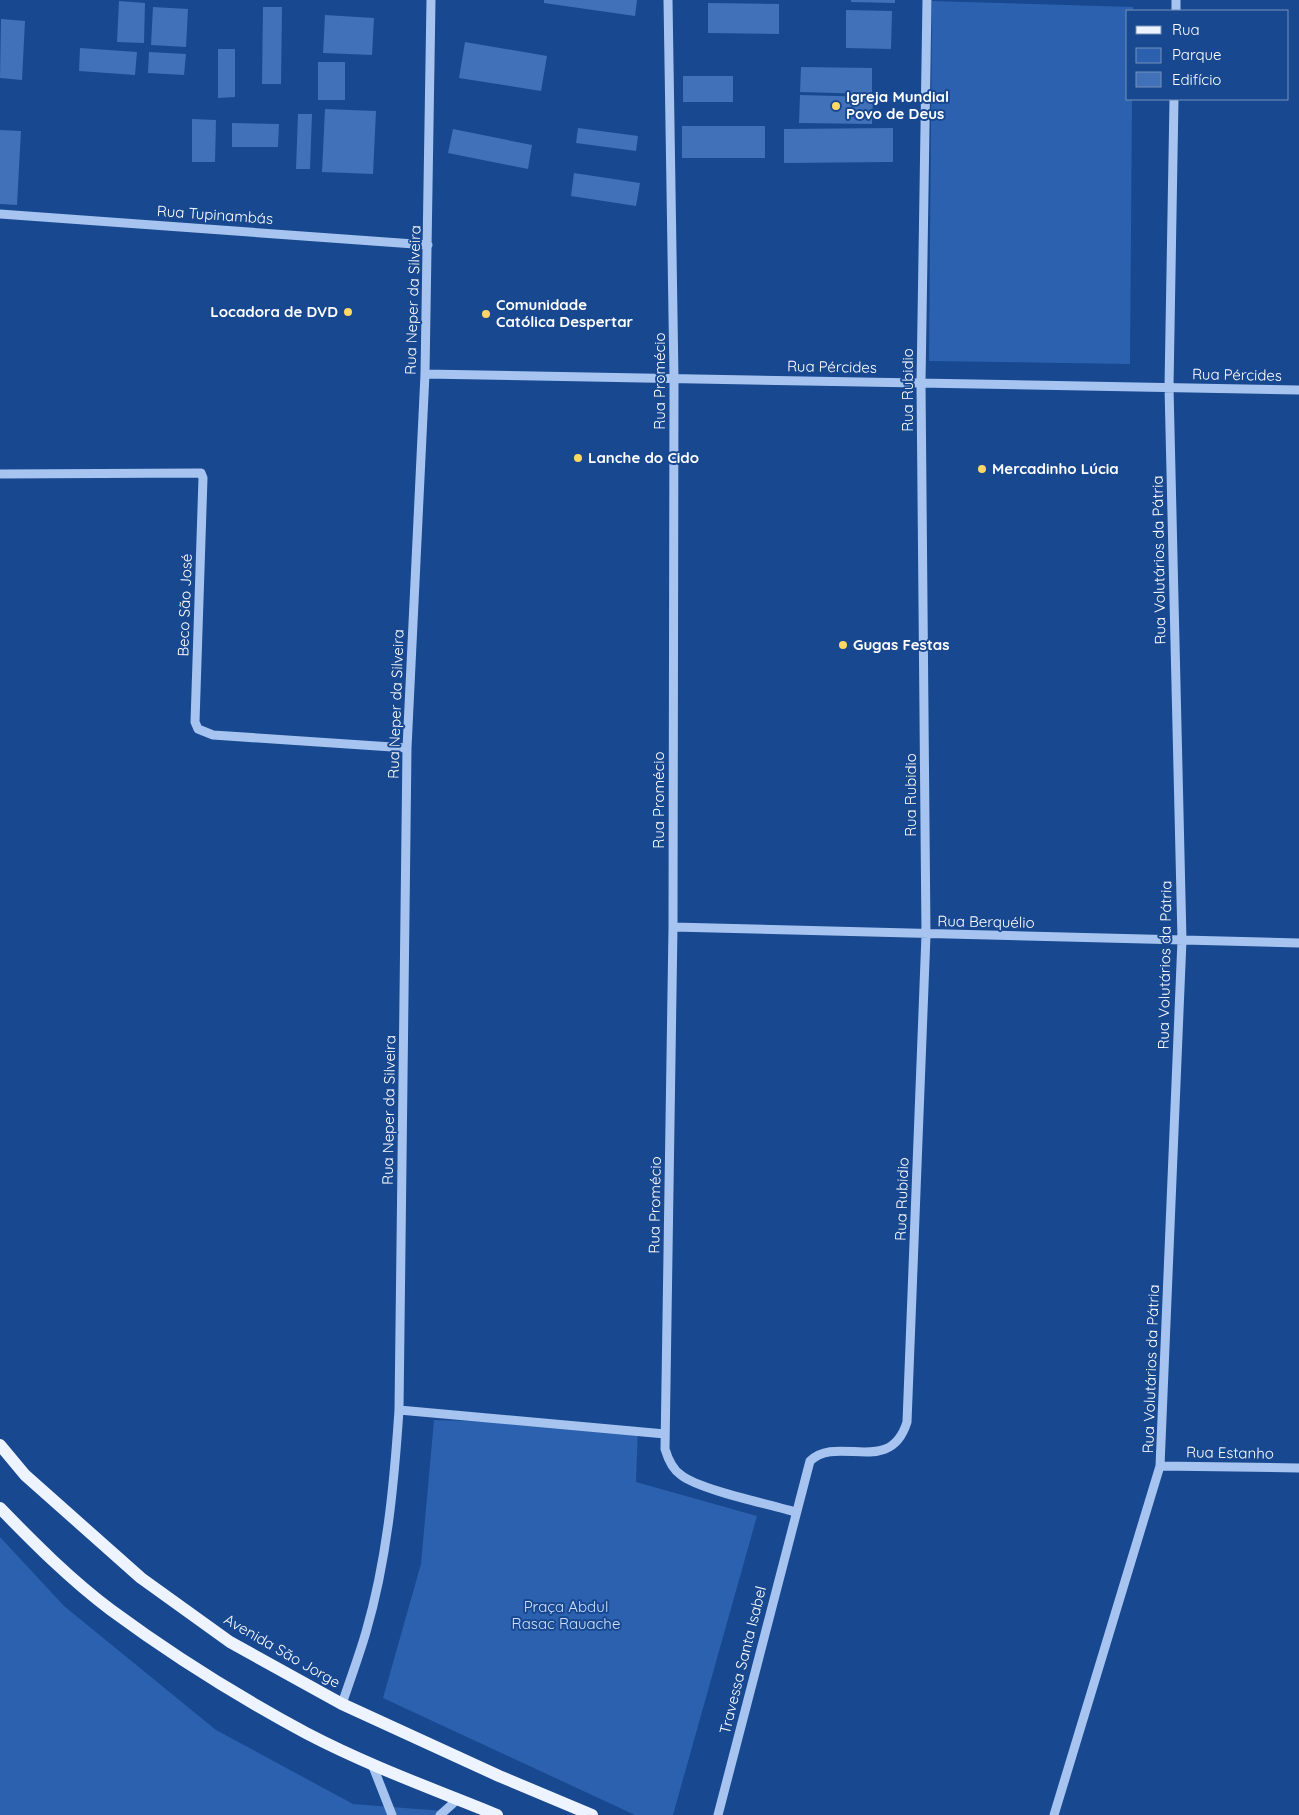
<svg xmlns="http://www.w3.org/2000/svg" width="1299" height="1815" viewBox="0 0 1299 1815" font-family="Quicksand,sans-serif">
  <rect width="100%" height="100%" fill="#184890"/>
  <!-- green -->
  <path fill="#2b61ae" d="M932,1L1133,7V11H1128V99H1132L1130,364L929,361Z
    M434,1420L638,1427L636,1482L757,1516L673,1815H635L383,1698L421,1564Z
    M0,1537L64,1606L216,1730L353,1804L443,1811L444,1815H0Z"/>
  <!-- building -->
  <path fill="#4171b8" d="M544,0H637L635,16L544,3Z
    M851,0H895V3L851,2Z
    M119,1L145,3L144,43L117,42Z
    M708,3L779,4V34L708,33Z
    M153,7L188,9L186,47L151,45Z
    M263,7H282L281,84H262Z
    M846,10L892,11L891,49L846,48Z
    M325,15L374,18L372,55L323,53Z
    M1,19L25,21L22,80L0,78Z
    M465,42L547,56L541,91L459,78Z
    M80,48L137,52L135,75L79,71Z
    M218,49H235V97L218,98Z
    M149,52L186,54L184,75L148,73Z
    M318,62H345V100H318Z
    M801,67L872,68V94L800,92Z
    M683,76H733V102H683Z
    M800,95L873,97L872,124L799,123Z
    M325,109L376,111L373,174L322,172Z
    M298,114H312L310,169H296Z
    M192,119L216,120L215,162H192Z
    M232,123L279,124L278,147H232Z
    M682,126H765V158H682Z
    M578,128L638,136L636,151L576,143Z
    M893,128V162L784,163V129Z
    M453,129L532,145L528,169L448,153Z
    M0,130L21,131L17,205L0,204Z
    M574,173L640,183L636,206L571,196Z"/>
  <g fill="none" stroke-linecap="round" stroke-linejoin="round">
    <!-- minor -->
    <path stroke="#a6c4ef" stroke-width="9" d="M668,0L674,378L673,927L665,1449C668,1459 672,1469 681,1475C700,1490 769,1504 795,1512
      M1176,11V0
      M0,214L428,245
      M425,374L1299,390
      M0,474L201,473L203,478L195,722L198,729L213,735L407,748
      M673,927L1299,943
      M399,1410L665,1434
      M1160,1466L1299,1468
      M342,1704C350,1680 359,1656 366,1632C387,1560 394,1485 399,1410L407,748L425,374L431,0
      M372,1764L392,1815
      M440,1815L458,1799
      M718,1815L810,1461C838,1434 890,1477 907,1422L926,935L921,383L927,0
      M1054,1815L1160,1466L1182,940L1169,387L1174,99"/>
    <!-- major -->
    <path stroke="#eef4ff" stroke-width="12" d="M0,1445L25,1475L141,1578L230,1642L342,1704L499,1776L592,1815
      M0,1508C35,1544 71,1580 111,1610C172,1655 239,1697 306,1733C367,1765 433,1789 497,1815"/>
  </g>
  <!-- markers -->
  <g fill="#ffd864" stroke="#184890" stroke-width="2">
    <circle cx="836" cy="106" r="5"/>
    <circle cx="348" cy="312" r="5"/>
    <circle cx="486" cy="314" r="5"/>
    <circle cx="578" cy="458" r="5"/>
    <circle cx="982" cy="469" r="5"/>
    <circle cx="843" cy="645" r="5"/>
  </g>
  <g text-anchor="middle" stroke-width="4" stroke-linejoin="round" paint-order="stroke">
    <!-- poi labels -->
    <g font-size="15" font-weight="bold" fill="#fff" stroke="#184890" text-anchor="start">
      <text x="846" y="102">Igreja Mundial<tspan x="846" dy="17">Povo de Deus</tspan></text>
      <text x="496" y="310">Comunidade<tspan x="496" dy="17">Católica Despertar</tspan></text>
      <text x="338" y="317" text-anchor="end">Locadora de DVD</text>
      <text x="588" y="463">Lanche do Cido</text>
      <text x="992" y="474">Mercadinho Lúcia</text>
      <text x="853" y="650">Gugas Festas</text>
    </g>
    <!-- street labels -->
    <g font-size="15" fill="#fff" stroke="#184890">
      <text transform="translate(215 215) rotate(4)" y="5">Rua Tupinambás</text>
      <text transform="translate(413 300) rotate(-88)" y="5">Rua Neper da Silveira</text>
      <text transform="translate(832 367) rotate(1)" y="5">Rua Pércides</text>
      <text transform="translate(1237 375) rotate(1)" y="5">Rua Pércides</text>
      <text transform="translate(660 381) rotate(-90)" y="5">Rua Promécio</text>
      <text transform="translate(908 390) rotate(-90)" y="5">Rua Rubidio</text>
      <text transform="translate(1159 560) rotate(-91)" y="5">Rua Volutários da Pátria</text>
      <text transform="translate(185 605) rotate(-88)" y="5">Beco São José</text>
      <text transform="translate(396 704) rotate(-88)" y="5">Rua Neper da Silveira</text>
      <text transform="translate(911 795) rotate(-90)" y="5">Rua Rubidio</text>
      <text transform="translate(659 800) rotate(-90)" y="5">Rua Promécio</text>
      <text transform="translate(986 922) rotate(1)" y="5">Rua Berquélio</text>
      <text transform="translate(1165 965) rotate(-89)" y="5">Rua Volutários da Pátria</text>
      <text transform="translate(389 1110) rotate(-89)" y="5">Rua Neper da Silveira</text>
      <text transform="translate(902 1199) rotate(-88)" y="5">Rua Rubidio</text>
      <text transform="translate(655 1205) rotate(-89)" y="5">Rua Promécio</text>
      <text transform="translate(1151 1369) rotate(-88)" y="5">Rua Volutários da Pátria</text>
      <text transform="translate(1230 1453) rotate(1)" y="5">Rua Estanho</text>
      <text transform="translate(282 1651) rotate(30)" y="5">Avenida São Jorge</text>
      <text transform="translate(743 1660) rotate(-76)" y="5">Travessa Santa Isabel</text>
    </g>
    <!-- park labels -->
    <g font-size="15" fill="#cde0fb" stroke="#184890">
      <text x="566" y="1612">Praça Abdul<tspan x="566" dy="17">Rasac Rauache</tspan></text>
    </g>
  </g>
  <!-- legend -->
  <rect x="1126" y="10" width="162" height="90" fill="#184890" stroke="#7491bc"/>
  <rect x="1136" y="26" width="25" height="8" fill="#eef4ff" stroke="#7491bc"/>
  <text x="1172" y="35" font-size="15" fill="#ffffff">Rua</text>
  <rect x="1136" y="48" width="25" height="15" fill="#2b61ae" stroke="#7491bc"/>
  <text x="1172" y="60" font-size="15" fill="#ffffff">Parque</text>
  <rect x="1136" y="72" width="25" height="15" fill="#4171b8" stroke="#7491bc"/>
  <text x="1172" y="85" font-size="15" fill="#ffffff">Edifício</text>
</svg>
